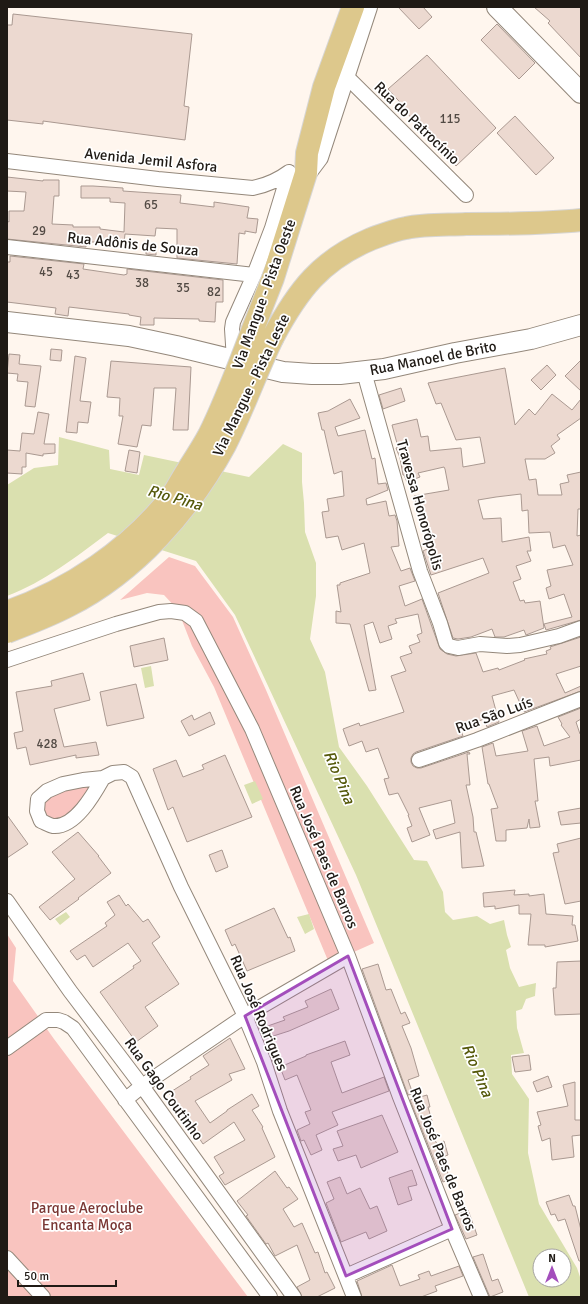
<svg xmlns="http://www.w3.org/2000/svg" width="588" height="1304" viewBox="0 0 588 1304" font-family="Signika,sans-serif">
  <rect width="100%" height="100%" fill="#fff6ee"/>
  <!-- green -->
  <path fill="#f9c4bf" d="M169,557L195,566L233,617L266,690L374,943L329,963L214,687L192,646L178,610L164,595L147,593L120,600Z
    M98,782L60,823L41,813L48,794Z
    M7,934L16,948L13,981L54,1039L248,1297H7Z"/>
  <!-- water -->
  <path fill="#dae0af" fill-rule="evenodd" d="M59,437L109,450L110,469L139,475L144,455L249,477L283,444L302,453V482L304,503L305,532L316,563V596L310,639L325,672L339,747L367,786L414,860L427,861L443,892L445,912L453,920L477,916L490,924L504,920L507,935L511,947L506,950L510,968L519,987L536,983L535,996L526,999L522,1009L516,1011L517,1028L524,1053L511,1055L512,1074L529,1099L528,1153L539,1204L577,1268L581,1280V1297H529L356,875L235,615L196,561L108,533C76,557 44,582 7,596V485L34,468L58,465ZM540,1256H564V1280H540Z
    M151,666L154,686L145,688L141,668Z
    M255,781L263,799L252,804L244,785Z
    M66,912L70,917L60,925L55,919Z
    M309,914L314,929L305,934L297,917Z"/>
  <!-- building -->
  <path fill="#ecd9d0" stroke="#aa9991" d="M398,7H423L432,17L419,29Z
    M534,7H581V58L548,23L550,21Z
    M13,14L192,34L184,106L189,107L185,140L43,121V124L7,120V25H12Z
    M497,24L535,63L519,79L481,40Z
    M427,55L496,128L456,166L421,124L419,126L405,111L407,110L388,89Z
    M515,116L554,158L536,175L497,133Z
    M7,177L43,181V180H59V196H54L52,224L73,225V227H100V229L124,232L125,203L110,202V198H81V186H93L123,188V191L181,195L180,203L214,207V202L249,207L247,218L258,219L256,233L245,231V234L239,233L237,264L177,258V229L156,228L155,236L125,234L124,243L100,241V242H88V245H86V247L7,239V221L9,222V211H24L26,192L7,191Z
    M146,249L156,250V255L146,254Z
    M10,256L84,264L83,269L124,275L127,274V269L223,280V302H216L215,322L199,321V319L154,318V325H140L141,317L129,315V314L69,307L68,316L55,314L56,308L7,302V262H10Z
    M51,349L62,350L61,361L50,360Z
    M9,354L20,355L19,364L41,366L35,407L25,406L28,382L17,381L18,374L7,373Z
    M75,356L86,358L80,401L91,402L88,423L78,422L77,433L66,432Z
    M581,360V391L565,376Z
    M111,361L191,367L188,430H173L176,388H154L151,426L142,425L137,447L118,444L123,416H119L120,398L107,397Z
    M547,365L556,375L541,390L531,380Z
    M505,368L515,425L529,409L535,415L552,394L572,410L581,399V418L557,435L560,439L551,446L555,453L545,459H525L529,480L536,479L538,495H562L560,484L569,482L567,475L581,472V509H578L577,536L581,535V620L546,630L544,624L572,617L564,594L549,599L546,588L551,586L547,570L573,565L565,545L553,548L550,532L529,533L528,510L522,511L521,494L496,497L478,500L483,519L501,518L502,542L529,537L531,551H527L531,561L516,566L521,579L513,582L520,601L524,600L525,603L540,601L544,628L526,635L524,630L504,637H495L492,629L471,637L458,639L453,638L438,593L489,573L483,558L431,575L423,551L429,548L414,496L449,490L445,469L444,467L418,473L420,477L407,482L404,475H403L400,458L396,448L398,447L392,425L417,419L421,437L428,436L430,451L461,448L463,467L485,463L480,437L456,440L441,403L436,404L428,383Z
    M401,388L405,401L383,409L379,395Z
    M350,399L360,418L335,427L338,436L365,430L372,459L375,458L378,484L386,483L388,490L366,499L367,505L386,501L389,516L395,515L397,521L399,546L391,547L401,571L410,568L415,581L399,586L405,606L422,599L440,649L447,654L456,656L476,653L483,672L498,668L499,670L525,660L524,659L547,654L546,651L551,649L550,647L581,637V666L556,674L565,693L581,686V691L524,712L514,690L492,696L499,722L487,727L484,719L460,728L463,736L416,752L413,754L411,758V762L413,766L417,768H421L469,752L470,754H467L470,785H466L473,817L474,832H476L484,866L462,868L460,832L436,839L433,830L455,823L451,800L419,808L430,835L412,842L407,828L412,826L408,815H409L398,793L389,795L384,779L389,778L378,748L366,752L362,741L349,746L343,729L359,723L360,726L404,712L391,676L406,671L400,657L412,653L409,646L420,642L417,635L422,633L418,614L395,619L397,623L388,626L392,639L380,643L373,622L364,625L376,690L369,691L350,624L336,623V611L341,612L337,585H340V583L370,573L364,543L342,550L338,536L326,538L322,512L329,511L327,499L344,496L342,471L334,474L324,430H322L318,413L328,411Z
    M38,412L49,414L44,444H55V453L43,454V456L26,453V467H22V474L7,473V450L20,451L22,433L34,434Z
    M129,450L140,452L137,473L125,471Z
    M164,638L168,660L134,667L130,646Z
    M83,673L90,700L54,709L64,747L96,742L99,755L76,758V755L30,765L26,747L17,749L14,733L23,731L16,692L52,686L51,681Z
    M136,684L144,718L107,726L100,692Z
    M581,708V719L576,722L580,734H581V760L550,766L549,757L534,759L538,801H535L540,827L530,828L529,819L527,828L506,830V841H496L491,809L498,808L489,784H488L482,747L493,743L496,756L528,751L522,731L537,726L544,746L570,737L561,725L562,724L558,717Z
    M210,712L215,724L189,736L181,721L192,715L194,720Z
    M225,755L252,817L187,842L173,807L168,810L153,769L176,760L183,777L204,769L202,765Z
    M581,808V823L561,825L558,812Z
    M7,815L28,844L7,858Z
    M78,832L99,856H98L111,873L78,898L79,899L50,920L39,907L75,879L52,852Z
    M581,838V901L565,904L553,853L559,852L557,844Z
    M222,850L228,867L216,872L209,855Z
    M515,890L514,895L529,894V896L544,894L546,914L573,916L572,925H575L578,941L545,947V945H528L531,914H519V905L495,909V906L484,907L483,893Z
    M119,895L126,906L128,904L143,922L148,919L160,937L152,943L179,984L145,1007L158,1026L136,1042L100,992L134,968L133,966L141,961L128,943L93,967L85,955L77,960L70,951L107,926L105,923L115,915L107,902Z
    M274,908L288,938L290,937L295,951L247,971L235,944L232,946L225,930Z
    M581,961V1014L555,1015L553,988H556L557,962Z
    M378,964L386,990L391,989L401,1014L405,1012L410,1023L402,1026L411,1048L419,1076L408,1080L413,1094L408,1095L362,969Z
    M331,989L339,1009L289,1031L264,1039L259,1029L285,1020L283,1017L308,1007L305,1001Z
    M230,1038L245,1069L229,1074L232,1080L195,1101L210,1123L227,1111V1110L252,1094L259,1106L252,1110L263,1127L262,1128L275,1157L225,1185L219,1176L224,1173L214,1157L245,1140L234,1122L203,1144L169,1093L191,1079L190,1077L209,1065L203,1056Z
    M345,1041L350,1055L331,1062L342,1093L384,1077L389,1091L332,1112L338,1125L316,1135L322,1150L311,1155L304,1140L301,1141L297,1130L310,1124L305,1112L311,1110L297,1075L285,1080L280,1067L306,1056V1055Z
    M275,1051L279,1063L274,1065L269,1053Z
    M529,1055L531,1070L515,1072L512,1057Z
    M548,1076L552,1087L537,1092L533,1082Z
    M575,1082V1120H581V1135L572,1136L574,1157L552,1160L550,1138L542,1141L538,1126L541,1125L537,1112L568,1106L563,1085Z
    M427,1095L430,1107H428L432,1121L426,1123L437,1144L444,1141L448,1155L442,1157L450,1179L443,1182L410,1100Z
    M382,1115L398,1152L361,1168L356,1155L338,1161L333,1149L343,1146L337,1131Z
    M412,1170L417,1185L408,1187L412,1200L398,1205L389,1178Z
    M275,1171L287,1188L289,1187L298,1199L283,1209L294,1227L302,1223L315,1253L318,1252L325,1273L327,1272L335,1288L317,1297H302L297,1287L310,1280L297,1245L275,1256L268,1243L266,1244L246,1216L248,1215L237,1201Z
    M340,1177L347,1194L360,1188L370,1209L377,1206L387,1231L369,1239L366,1232L341,1242L326,1203L334,1199L327,1182Z
    M569,1195L573,1206H575L581,1230V1261H579L565,1219L558,1221L555,1214L551,1215L546,1202Z
    M468,1210L477,1235L466,1239L455,1215Z
    M483,1254L492,1281L498,1279L503,1292L490,1297L473,1257Z
    M392,1265L400,1286L420,1279L418,1275L429,1271L431,1276L459,1266L463,1276L435,1286L437,1291L421,1297H362L357,1281Z"/>
  <g fill="none" stroke-linecap="round" stroke-linejoin="round">
    <!-- street casing -->
    <g stroke="#94887b" stroke-width="16">
      <path id="street" d="M344,74L466,195
        M7,161L158,179L253,188C267,185 277,181 289,172
        M7,247L254,275
        M234,360L232,329L233,322L254,275L272,228L289,172
        M364,372L420,571L440,623L446,643L449,646L458,648L480,644L507,646L520,645L559,636L581,628
        M7,660L116,624L159,612L171,611L185,613L196,621L252,729L348,956L400,1097L452,1229L481,1297
        M419,760L477,740L581,699
        M103,778C94,794 75,828 53,826C49,825 44,822 41,821L37,811L38,799L47,791L63,784L83,780L103,778L113,773L124,772L132,777L181,887L245,1016L264,1062L280,1111L354,1297
        M7,901L70,991L142,1086L294,1297
        M7,1048L46,1020H58L64,1022L73,1028L270,1297
        M125,1100L142,1086L245,1016L348,956
        M7,1258L43,1297
        M346,1276L452,1229"/>
    </g>
    <!-- secondary casing -->
    <g stroke="#94887b" stroke-width="22">
      <path id="secondary" d="M497,7L581,93
        M306,173L318,157L367,7
        M7,322L129,336L176,346L283,372L312,374H340L384,369L455,353L531,339L581,325"/>
    </g>
    <!-- primary casing -->
    <g stroke="#d7d6d5" stroke-width="24">
      <path id="primary" d="M253,329L273,278L306,173L307,153L324,87L353,7
        M273,337C298,290 321,260 371,239C382,235 394,230 406,228C425,224 446,225 466,224C504,224 543,224 581,220"/>
    </g>
    <!-- street -->
    <use href="#street" stroke="#fff" stroke-width="14"/>
    <!-- secondary -->
    <use href="#secondary" stroke="#fff" stroke-width="20"/>
    <!-- primary -->
    <use href="#primary" stroke="#ddc88c" stroke-width="22"/>
    <!-- primary-bridge casing -->
    <g stroke="#d7d6d5" stroke-width="24" stroke-linecap="butt">
      <path id="primary-bridge" d="M7,612C70,590 129,550 171,497C177,489 181,480 187,471C194,460 202,448 209,435C226,401 239,365 253,329
        M7,632C28,624 49,616 68,606C135,572 190,510 225,445C243,410 256,372 273,337"/>
    </g>
    <!-- primary-bridge -->
    <use href="#primary-bridge" stroke="#ddc88c" stroke-width="22"/>
  </g>
  <!-- marked area -->
  <path fill="#a34ebc" fill-opacity="0.2" stroke="#a34ebc" stroke-width="3" stroke-linejoin="round" d="M348,956L452,1229L346,1276L245,1016Z"/>
  <g text-anchor="middle" stroke-width="3.5" stroke-linejoin="round" paint-order="stroke">
    <!-- number labels -->
    <g font-size="13" fill="#524a44">
      <text x="450" y="123">115</text>
      <text x="151" y="209">65</text>
      <text x="39" y="235">29</text>
      <text x="46" y="276">45</text>
      <text x="73" y="279">43</text>
      <text x="142" y="287">38</text>
      <text x="183" y="292">35</text>
      <text x="214" y="296">82</text>
      <text x="47" y="748">428</text>
    </g>
    <!-- street labels -->
    <g font-size="15" fill="#1f1a15" stroke="#fff">
      <text transform="translate(417 123) rotate(44)" y="5">Rua do Patrocínio</text>
      <text transform="translate(151 160) rotate(6)" y="5">Avenida Jemil Asfora</text>
      <text transform="translate(133 244) rotate(6)" y="5">Rua Adônis de Souza</text>
      <text transform="translate(264 294) rotate(-70)" y="5">Via Mangue - Pista Oeste</text>
      <text transform="translate(433 358) rotate(-11)" y="5">Rua Manoel de Brito</text>
      <text transform="translate(251 385) rotate(-64)" y="5">Via Mangue - Pista Leste</text>
      <text transform="translate(420 505) rotate(74)" y="5">Travessa Honorópolis</text>
      <text transform="translate(494 715) rotate(-20)" y="5">Rua São Luís</text>
      <text transform="translate(324 857) rotate(67)" y="5">Rua José Paes de Barros</text>
      <text transform="translate(259 1013) rotate(67)" y="5">Rua José Rodrigues</text>
      <text transform="translate(164 1089) rotate(54)" y="5">Rua Gago Coutinho</text>
      <text transform="translate(443 1159) rotate(68)" y="5">Rua José Paes de Barros</text>
    </g>
    <!-- park labels -->
    <g font-size="15" fill="#7a3734" stroke="#fff">
      <text x="87" y="1213">Parque Aeroclube<tspan x="87" dy="17">Encanta Moça</tspan></text>
    </g>
    <!-- water labels -->
    <g font-size="16" font-style="italic" fill="#545809" stroke="#fff">
      <text transform="translate(175 497) rotate(16)" y="6">Rio Pina</text>
      <text transform="translate(340 777) rotate(67)" y="6">Rio Pina</text>
      <text transform="translate(478 1070) rotate(67)" y="6">Rio Pina</text>
    </g>
  </g>
  <!-- border -->
  <rect width="588" height="1304" fill="none" stroke="#1f1a15" stroke-width="16"/>
  <!-- north arrow -->
  <g transform="translate(552 1268)"><circle r="19" fill="#ffffff" stroke="#a5a3a1"/>
  <path d="M0-3L7 15L0 10L-7 15Z" fill="#a34ebc"/>
  <text y="-6" font-size="11" font-weight="bold" text-anchor="middle" fill="#1f1a15">N</text>
  </g>
  <!-- scale -->
  <path d="M18 1280v6h98v-6" fill="none" stroke="#1f1a15" stroke-width="2"/>
  <text x="24" y="1280" font-size="12" fill="#1f1a15" stroke="#ffffff" stroke-width="3" paint-order="stroke">50 m</text>
</svg>
